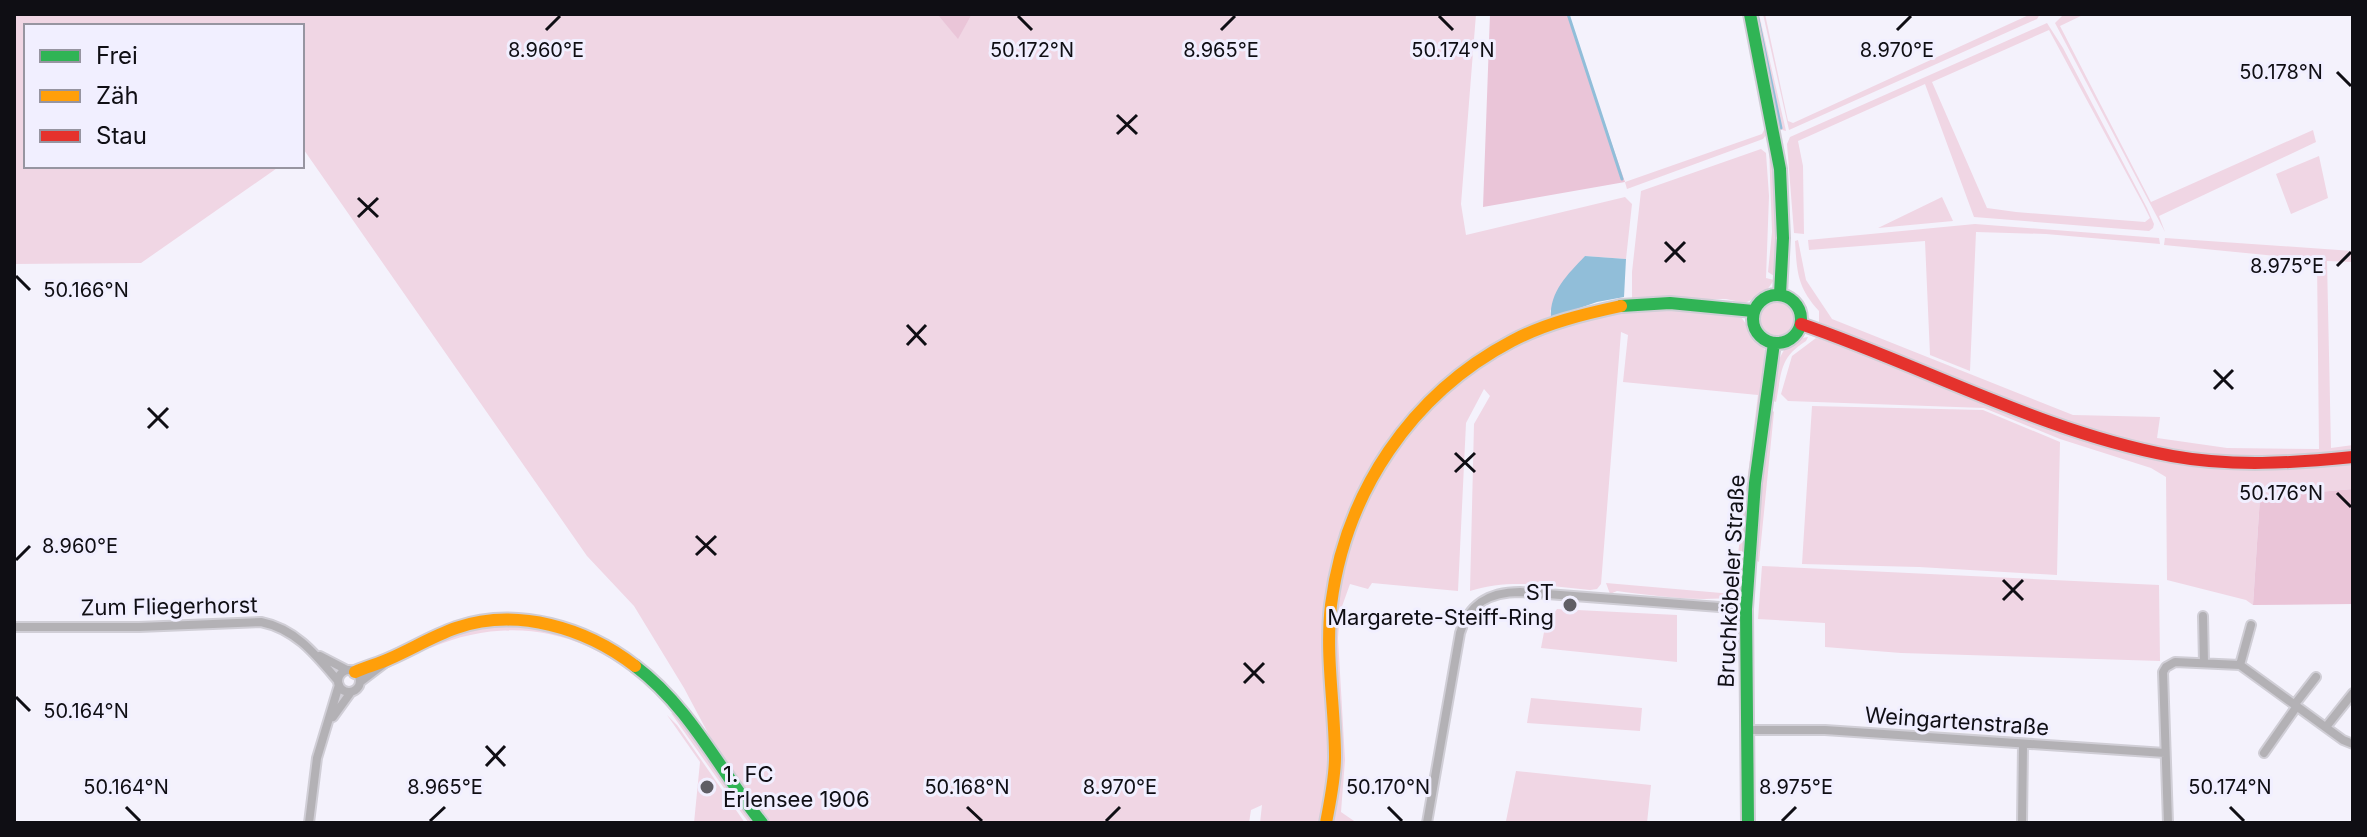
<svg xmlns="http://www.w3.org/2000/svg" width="2367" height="837" viewBox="0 0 2367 837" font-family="Inter,sans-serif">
  <rect width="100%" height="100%" fill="#f4f2fc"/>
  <!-- green -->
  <path fill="#f0d6e4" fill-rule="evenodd" d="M14,14H937L958,38L972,14H1476L1461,204L1466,235L1625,197L1632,204L1626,259L1585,256L1550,311L1551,318L1488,348L1433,389L1402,423L1351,507L1326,673L1329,760L1321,823H1260L1262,805L1251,810L1249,823H768L725,765L684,688L634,606L587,556L304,150L302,151V26H26V166H280L141,263L14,264Z
    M1743,14H1747L1771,129L1763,139L1627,189L1625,182L1762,134L1766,126Z
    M1755,14H1759L1786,131L1779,129Z
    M1763,14H1765L1788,121L1793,123L2031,14H2040L2037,19L1789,130Z
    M2064,14H2085L2060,26L2151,202L2313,130L2316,142L2159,216L2165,232L2055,23Z
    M2047,23L2063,48L2147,208L2154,224L2153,228L2149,231L1974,217L1925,84L1798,141L1803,166L1804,234L1794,233L1787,144L1790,137ZM2049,30L2143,204L2150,218L2145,222L2016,212L1987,208L1932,82Z
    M1769,148L1775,154L1779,236L1774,276L1768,272L1772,232Z
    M1761,149L1766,153L1769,196L1766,278L1774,280L1765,293L1745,303L1726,299H1632V272L1641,191Z
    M2319,156L2328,198L2291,214L2276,174Z
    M1942,197L1953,221L1878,228Z
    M1975,224L2159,238L2160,244L2046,234L1976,232L1970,371L1930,355L1925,241L1809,250L1808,240Z
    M2165,238L2353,251V262L2327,261L2331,448L2353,445V452C2287,461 2213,463 2148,447C2036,420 1925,366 1819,322V311C1797,287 1797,272 1795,241L1798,240L1806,280L1832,319L2073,415L2160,417L2157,438L2227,448L2319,449L2317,260L2164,245Z
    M1758 318a19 19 0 1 1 38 0a19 19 0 1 1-38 0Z
    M1651,308L1691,309L1741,317L1765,350L1742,588L1736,597C1696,602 1656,596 1617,591L1610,594L1606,583L1733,594L1758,395L1623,382L1628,335L1621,332L1601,584L1597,589L1590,590C1549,586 1510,578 1470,591L1474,424L1490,396L1484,389L1466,423L1458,591L1372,583L1368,589L1350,584L1340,612L1338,638L1345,760L1341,812L1357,823H1331L1335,611L1351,538L1368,493L1392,450L1438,398L1490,357L1553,327L1624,311Z
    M1808,337L1806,341C1779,358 1782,372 1776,402L1771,400C1776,374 1775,341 1808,337Z
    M1816,338L1856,348L2148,456L2353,461V489L2260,497L2253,605L2246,600L2167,580L2166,477L2151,468L2060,439L1984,408L1788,401L1781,394L1792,356Z
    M1812,406L1983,410L2060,442L2057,575L1919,567L1802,564Z
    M1771,409L1774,412L1759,562L1755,560L1760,485Z
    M1762,566L2159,585L2160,661L1901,653L1825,647V623L1758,619Z
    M1557,609L1677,615V662L1541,648L1545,627Z
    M506,625C574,627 599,645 652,684L653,691C589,631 513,613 430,648L427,647L430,644L460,632Z
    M1531,698L1642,708L1640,731L1527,723Z
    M671,713L678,715L754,823H749L743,815Z
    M667,715L677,725L745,823H694L700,762Z
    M1516,771L1651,785L1647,823L1506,821Z"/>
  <!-- forest -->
  <path fill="#eac5d8" d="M937,14H972L958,39Z
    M1490,14H1567L1625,182L1483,207Z
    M2353,489V604L2253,605L2260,497Z"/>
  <!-- water -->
  <path fill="#91bed9" d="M1585,256L1626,259L1624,297L1597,302L1551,318C1549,292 1568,274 1585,256Z"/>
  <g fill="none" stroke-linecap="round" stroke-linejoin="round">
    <!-- stream -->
    <path stroke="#91bed9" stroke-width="3" d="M1568,14L1622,179
      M1757,14L1781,128"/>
    <!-- street casing -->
    <g stroke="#d0ced6" stroke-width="12">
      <path id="street" d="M2203,616L2204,663
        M14,627H139L261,622C296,629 316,655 338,681
        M320,656L347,670
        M2240,665L2251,625
        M338 681a11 11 0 1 1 22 0a11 11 0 1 1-22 0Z
        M360,682L385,663
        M2295,704L2316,677
        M333,717L351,692
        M2326,727L2353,693
        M1746,730H1825L2165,753
        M2264,753L2297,706
        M309,823L317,758L339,685
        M1427,823L1460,633C1469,603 1490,592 1520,592L1746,609
        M2022,823L2023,745
        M2168,823L2163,672L2166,667L2175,662L2240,665L2343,740L2353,744"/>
    </g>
    <!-- fast casing -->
    <g stroke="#d0ced6" stroke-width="16">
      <path id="fast" d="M1750,14L1780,169L1783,238L1780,294
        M1753 319a24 24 0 1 1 48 0a24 24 0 1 1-48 0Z
        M1621,306L1670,303L1753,311
        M635,666C690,707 720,771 762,823
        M1748,823L1746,609L1755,483L1774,343"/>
    </g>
    <!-- slow casing -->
    <g stroke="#d0ced6" stroke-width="16">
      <path id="slow" d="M355,672C366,667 378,664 389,659C412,649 433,636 456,628C517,607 586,628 635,666
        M1326,823C1330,801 1335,779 1335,757C1335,707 1325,656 1331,605C1345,493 1411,394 1512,341C1546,323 1584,314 1621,306"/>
    </g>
    <!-- jam casing -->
    <g stroke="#d0ced6" stroke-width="16">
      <path id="jam" d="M1801,324C1924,366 2042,432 2172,456C2232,467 2293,463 2353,457"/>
    </g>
    <!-- street -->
    <use href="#street" stroke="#b3b1b5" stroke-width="8"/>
    <!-- fast -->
    <use href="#fast" stroke="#30b455" stroke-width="12"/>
    <!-- slow -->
    <use href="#slow" stroke="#ff9f0a" stroke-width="12"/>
    <!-- jam -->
    <use href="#jam" stroke="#e5322d" stroke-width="12"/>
  </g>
  <!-- ticks -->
  <path fill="none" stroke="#0f0e14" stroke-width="3" d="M1018,16L1032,30M1439,16L1453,30M546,30L560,16M1221,30L1235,16M1897,30L1911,16M2337,72L2351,86M1117,115L1137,134M1117,134L1137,115M358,198L378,217M358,217L378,198M1665,242L1685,262M1665,262L1685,242M2337,266L2351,252M16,276L30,290M907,325L926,345M907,345L926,325M2214,370L2233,389M2214,389L2233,370M148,408L168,428M148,428L168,408M1455,453L1475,472M1455,472L1475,453M2337,493L2351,507M696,536L716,555M696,555L716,536M16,560L30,546M2003,580L2023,600M2003,600L2023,580M1244,663L1264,683M1244,683L1264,663M16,697L30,711M486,746L505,766M486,766L505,746M126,807L140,821M967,807L982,821M1388,807L1402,821M2230,807L2244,821M430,821L445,807M1106,821L1120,807M1782,821L1796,807"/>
  <!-- markers -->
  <g fill="#5f5e65" stroke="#f1efff" stroke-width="3">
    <circle cx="1570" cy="605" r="8"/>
    <circle cx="707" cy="787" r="8"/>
  </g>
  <g text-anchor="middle" stroke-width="6" stroke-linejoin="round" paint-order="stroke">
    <!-- street labels -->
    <g font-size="22" fill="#0f0e14" stroke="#f1efff">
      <text transform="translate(1731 581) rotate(-87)" y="8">Bruchköbeler Straße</text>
      <text transform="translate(169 606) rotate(-1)" y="8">Zum Fliegerhorst</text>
      <text transform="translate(1957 721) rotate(4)" y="8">Weingartenstraße</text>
    </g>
    <!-- poi labels -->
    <g font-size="22" fill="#0f0e14" stroke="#f1efff" text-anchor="end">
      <text x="1554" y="600">ST<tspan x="1554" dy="25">Margarete-Steiff-Ring</tspan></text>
      <text x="723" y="782" text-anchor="start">1. FC<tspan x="723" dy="25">Erlensee 1906</tspan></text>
    </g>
  </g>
  <g font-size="20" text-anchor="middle" fill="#0f0e14" stroke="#f1efff" stroke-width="6" stroke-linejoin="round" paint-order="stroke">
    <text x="546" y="57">8.960°E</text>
    <text x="1032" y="57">50.172°N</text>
    <text x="1221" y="57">8.965°E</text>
    <text x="1453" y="57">50.174°N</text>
    <text x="1897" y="57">8.970°E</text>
    <text x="2281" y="79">50.178°N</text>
    <text x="2287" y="273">8.975°E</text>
    <text x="86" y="297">50.166°N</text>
    <text x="2281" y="500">50.176°N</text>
    <text x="80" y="553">8.960°E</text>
    <text x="86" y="718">50.164°N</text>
    <text x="126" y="794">50.164°N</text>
    <text x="445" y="794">8.965°E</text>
    <text x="967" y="794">50.168°N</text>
    <text x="1120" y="794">8.970°E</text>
    <text x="1388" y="794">50.170°N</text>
    <text x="1796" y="794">8.975°E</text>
    <text x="2230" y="794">50.174°N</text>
  </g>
  <!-- border -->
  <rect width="2367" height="837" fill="none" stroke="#0f0e14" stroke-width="32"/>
  <!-- legend -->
  <rect x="24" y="24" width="280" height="144" fill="#f1efff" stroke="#9795a1" stroke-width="2"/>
  <rect x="40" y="50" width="40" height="12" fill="#30b455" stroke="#9795a1" stroke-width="2"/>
  <text x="96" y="64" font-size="24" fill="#0f0e14">Frei</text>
  <rect x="40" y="90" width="40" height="12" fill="#ff9f0a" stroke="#9795a1" stroke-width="2"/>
  <text x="96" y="104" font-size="24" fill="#0f0e14">Zäh</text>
  <rect x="40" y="130" width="40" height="12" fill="#e5322d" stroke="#9795a1" stroke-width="2"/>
  <text x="96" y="144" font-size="24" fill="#0f0e14">Stau</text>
</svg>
